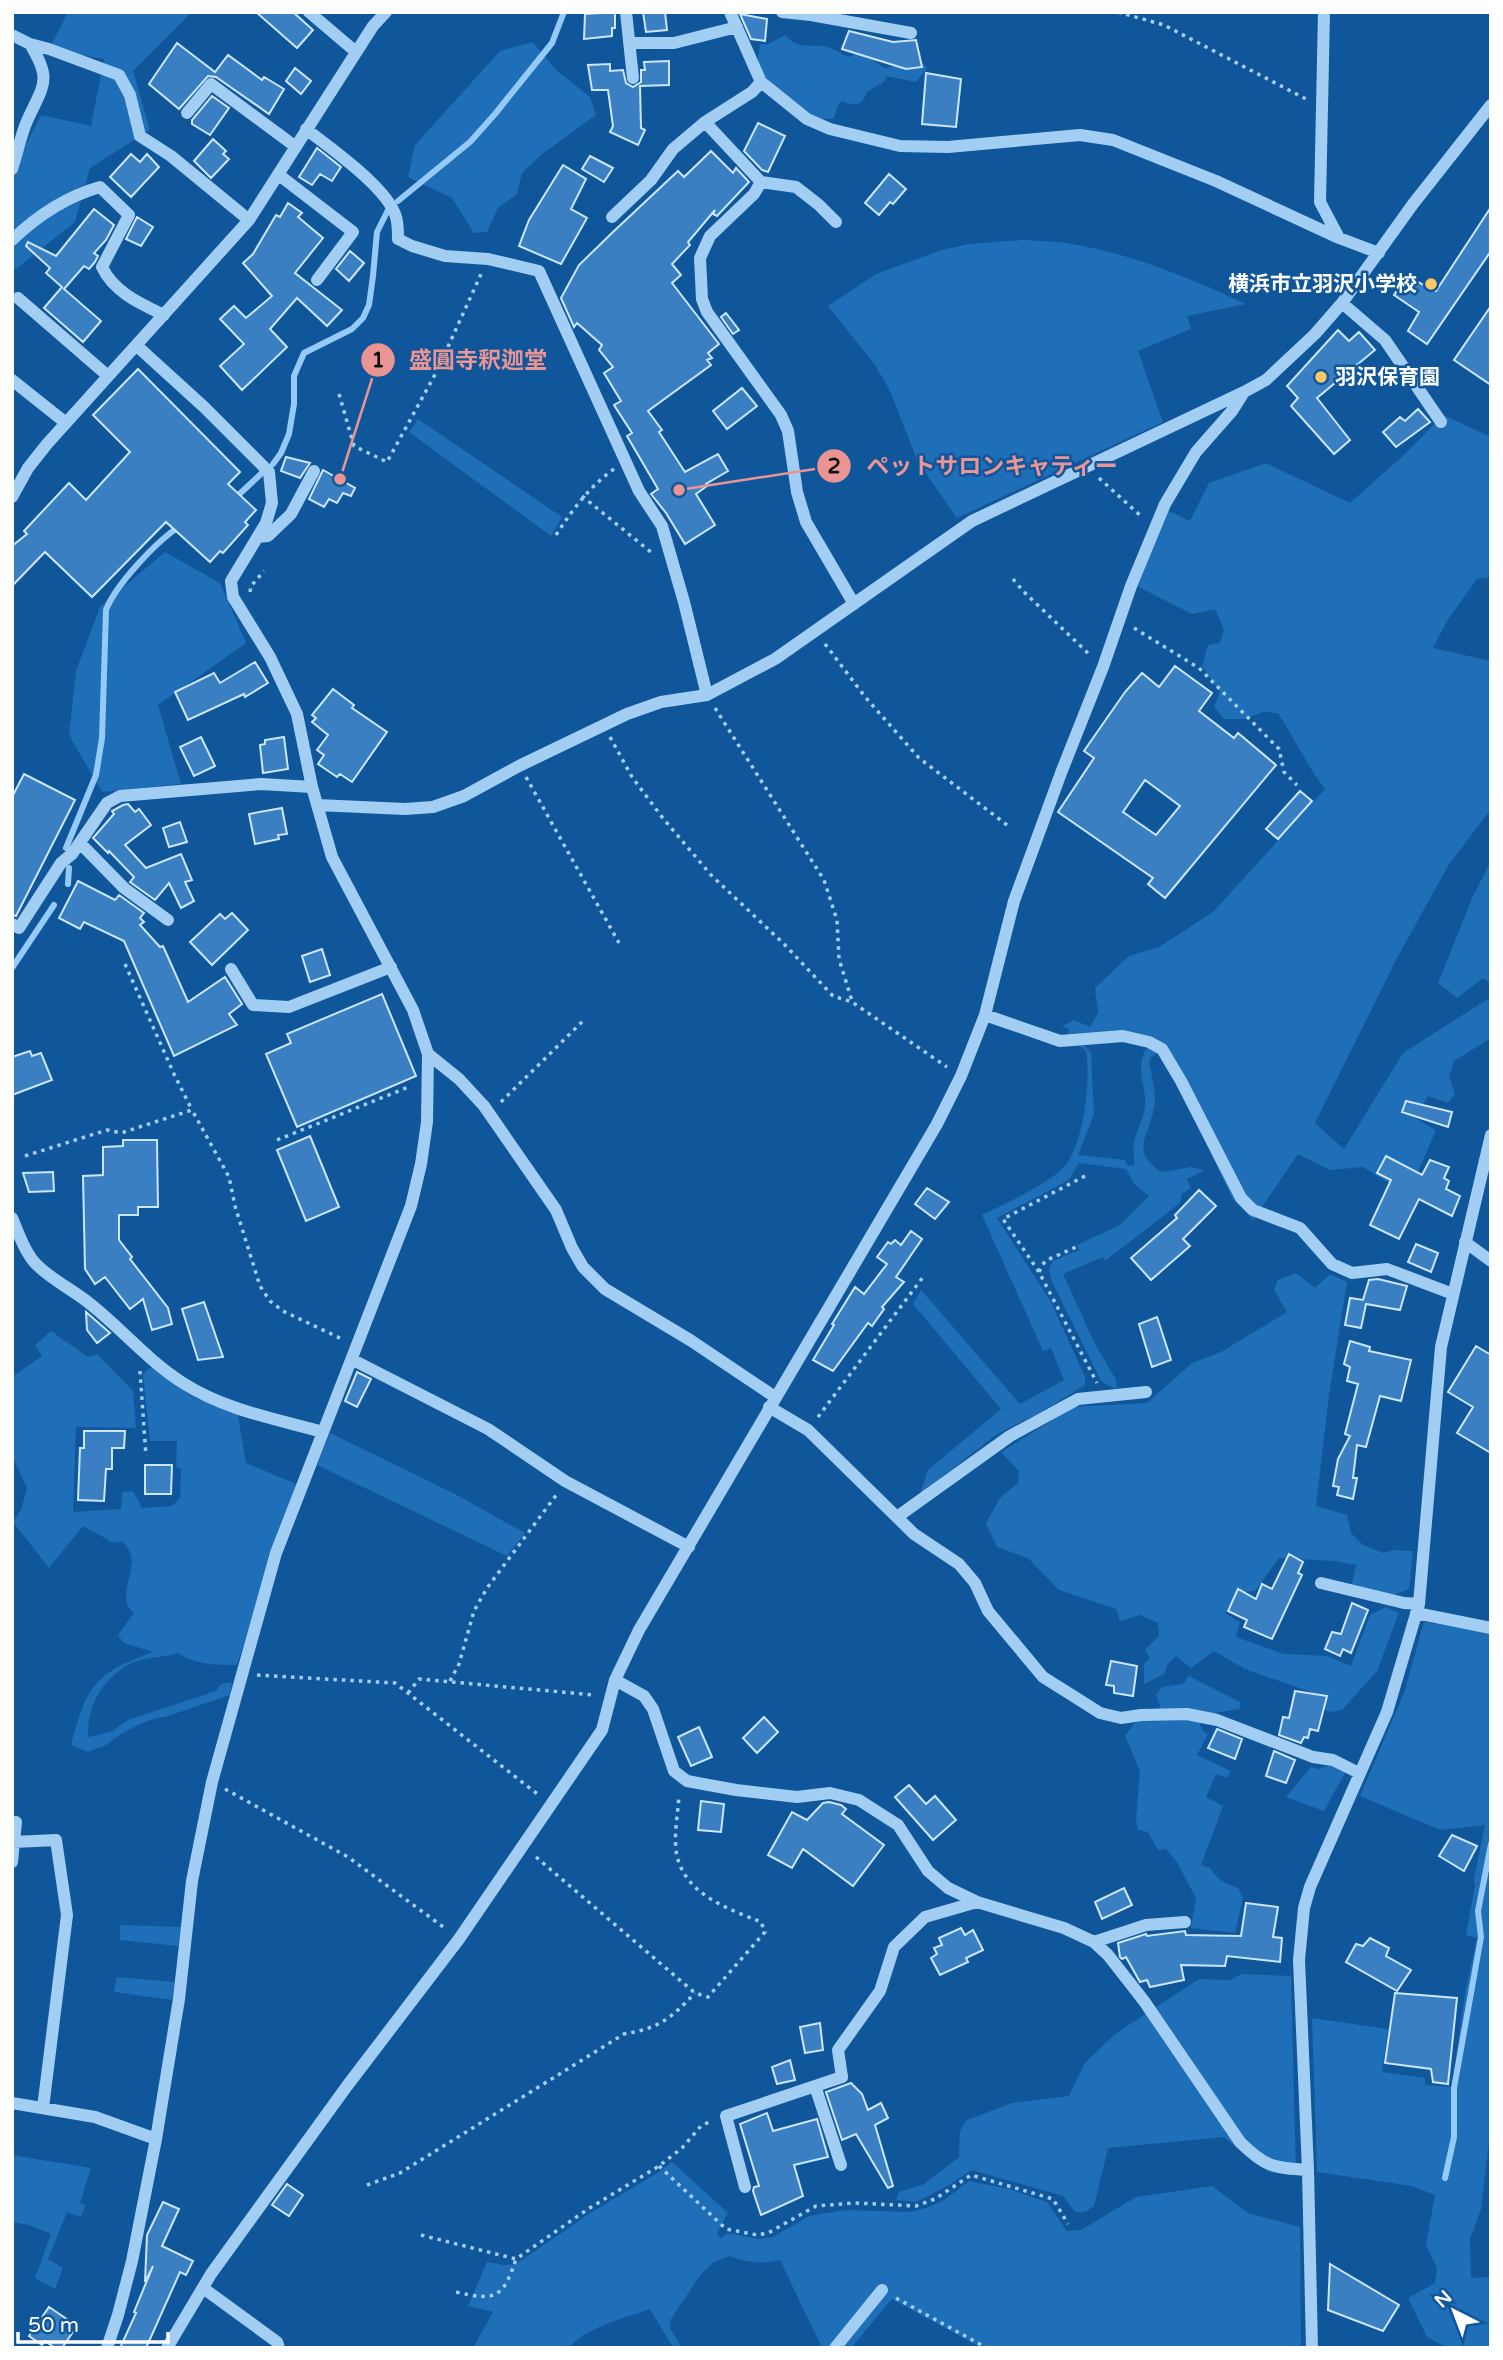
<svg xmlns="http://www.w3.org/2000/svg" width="1503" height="2360" viewBox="0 0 1503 2360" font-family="'Varela Round','Noto Sans JP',sans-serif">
  <rect width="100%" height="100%" fill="#10569a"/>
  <!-- green -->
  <path fill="#1f6eb8" d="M68,12H192L133,71L150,130L90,168L75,222L12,272V172L41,115L91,126L104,59L49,49Z
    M786,35C796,50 813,44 828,47C835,49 842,54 849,57L861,52L885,68L921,61L927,68L916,82L886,76L885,81L867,92C862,106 855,107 842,101L838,105L834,118C808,126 770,86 757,66L760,44H768Z
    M533,42L555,69L590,97L596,115L541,155L522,173L517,194L498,208L487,232L474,233L452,198L408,177L415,145L500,51Z
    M1023,240C1039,241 1056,241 1072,244C1133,254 1189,278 1246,304L1187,316L1191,329L1138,351L1163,422L957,518L918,462L889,389L875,365L828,306L876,274L942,250L969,244Z
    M1443,415L1491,437V577L1477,579L1447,621L1433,648L1491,661V809L1448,866L1397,958L1315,1123L1344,1149L1403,1053L1491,997V1036L1488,1040L1454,1061L1449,1077L1455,1094L1448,1103L1428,1096L1415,1118L1436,1130L1408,1195L1363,1167L1330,1170L1298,1154L1253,1220L1232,1198L1172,1072L1158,1053L1151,1057L1149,1063C1152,1076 1157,1095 1154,1108C1149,1136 1129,1152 1162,1172L1191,1167L1205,1170L1187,1179L1191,1188L1182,1194L1180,1203L1105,1261L1103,1257L1063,1274L1094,1342L1116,1380L1117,1389L1107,1385L1100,1379L1052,1282L1049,1269L1053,1261L1079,1250L1077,1245L1120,1225L1149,1196L1134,1184L1126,1169L1079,1163L1069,1180L997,1218L1051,1302L1085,1377V1385L1043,1411L997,1434L920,1494L928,1470L1001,1409L913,1304L921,1290L1020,1404L1064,1380L1051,1348L1043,1351L982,1215C1003,1205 1050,1183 1065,1166C1084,1143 1091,1079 1086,1051L1078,1045L1085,1046L1091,1053L1094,1114L1078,1155L1125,1160L1128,1166L1134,1165C1135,1157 1132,1151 1134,1143C1136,1131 1144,1119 1145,1106C1147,1085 1133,1066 1148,1047L1146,1038L1134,1032L1068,1036L1069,1028L1061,1027L1074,1020L1090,1027L1098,1013L1095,988L1129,956L1159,947L1213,912L1325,789C1307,765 1294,738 1278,713L1263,712L1244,719H1224L1214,707L1220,692L1202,666L1208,645L1220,643L1224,630L1215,609L1192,614L1137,586L1169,511L1190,521L1209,483L1266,463L1350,503L1405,454Z
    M418,419L562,517L551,536L409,432Z
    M165,552L220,583L246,643L158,705L181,784L102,792L69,735L76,671L100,607Z
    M1491,861V984L1483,978L1457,998L1438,983L1473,896Z
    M1296,1273L1315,1288L1330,1274L1347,1282L1329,1395L1316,1506L1347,1515L1351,1533L1363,1545L1383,1553L1395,1550L1413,1551L1409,1589L1388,1597L1351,1588L1356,1565L1335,1561L1279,1558L1255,1591L1236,1593L1225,1613L1240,1622L1236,1637L1284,1654L1327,1656L1351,1666L1370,1615L1386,1607L1399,1613L1377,1671L1342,1710L1330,1712L1316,1706L1311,1692L1245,1669L1214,1651L1191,1668L1176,1656L1168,1664L1164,1674L1144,1684V1663L1150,1658L1145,1650L1159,1636L1158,1623L1140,1615L1120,1621L1116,1609L1059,1590L1028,1558L997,1547L986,1523L1000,1498L1018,1483L1019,1471L1001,1452L1073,1407L1147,1403L1192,1363L1221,1352L1287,1312L1274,1290L1278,1280Z
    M51,1331L88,1357L97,1354L133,1391L136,1428L76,1427L73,1512L121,1509L122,1492L133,1491L142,1508L172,1506L180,1498L181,1469L176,1467L177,1441H150L143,1374L148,1369L153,1367L191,1396L238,1415L246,1463L296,1484L237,1665C216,1665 196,1665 178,1653C166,1657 153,1657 140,1660C117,1666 94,1692 90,1715C88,1722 88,1730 88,1737L111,1732L128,1720L216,1691L221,1684L232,1682L230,1695L165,1717C152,1717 130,1729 118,1736C113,1739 109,1744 104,1746C98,1748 94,1749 88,1752L71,1745C88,1684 94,1674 153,1652L124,1643L118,1635L134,1613C116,1599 135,1575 131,1555C130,1550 125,1545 122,1541L114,1543L83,1526L49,1568L13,1522L21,1510L27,1488L12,1456V1377L42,1356L35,1345Z
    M330,1433L455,1494L525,1533L507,1556L317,1465Z
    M1424,1622L1491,1633V2127L1481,2209L1470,2239L1471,2278L1491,2277V2348H1448L1427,2337L1408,2298L1435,2283L1437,2268L1426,2245L1435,2195L1412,2186L1317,2172L1312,2018L1388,2029L1382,2072L1425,2078V2085L1452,2087L1465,1993L1477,1938L1466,1935L1475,1886L1474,1879L1485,1825L1440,1830L1360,1796L1404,1693Z
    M1189,1676L1240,1702V1709L1215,1713L1200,1724L1202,1730L1208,1734L1197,1755L1231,1771L1227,1778L1216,1774L1206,1797L1223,1806L1201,1865L1210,1868C1217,1880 1226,1883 1238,1888L1243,1898L1235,1933L1191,1928L1196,1898L1177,1862L1166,1849L1158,1850L1148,1832L1138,1830L1136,1819L1140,1771L1125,1736L1138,1719H1156L1160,1705L1156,1695L1162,1687L1183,1684Z
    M1337,1763L1346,1771L1324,1811L1286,1797L1311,1767L1319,1769Z
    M120,1925L181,1927L178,1946L120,1940Z
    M1241,1974L1291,1976L1296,2172L1271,2173L1253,2162L1224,2137L1108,2148L1094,2206L1085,2212H1075L1063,2196L972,2170L949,2185L917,2202L896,2200L899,2192L924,2184L959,2157L960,2131L967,2120L1012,2103L1069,2096L1084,2064L1115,2034L1199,1979L1231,1980Z
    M117,1977L175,1982L173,2000L114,1992Z
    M12,2155L91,2168L80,2203L85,2206L81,2217L67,2212L48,2259L63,2268L55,2289L35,2278L51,2234L29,2225L12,2222Z
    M672,2162L728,2213L717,2233L720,2238L728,2233L759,2239L773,2237L809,2216L846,2210L910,2212L926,2208L944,2200L969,2181L1009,2189L1047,2202L1067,2231L1081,2230L1136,2197L1212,2186L1248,2213L1300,2227L1301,2348H982L892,2299L851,2348H822L780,2260C761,2265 748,2262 729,2256L714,2262L701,2274L671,2319L670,2328L682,2348H674L671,2344L650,2309C622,2319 589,2326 568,2348H473L493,2312L468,2306L487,2262L504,2265L516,2264L592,2212L659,2172Z"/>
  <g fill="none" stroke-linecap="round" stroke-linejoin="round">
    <!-- stream -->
    <path stroke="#95caf8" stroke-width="6" d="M398,201L470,142L495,114L552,43L564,12
      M273,464L281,453L289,434L294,404V376L304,353L352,329L363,318L369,305L373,276L377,232L388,210
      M233,500L263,472
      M66,848L96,775L102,738L106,610C116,584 157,541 180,526
      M68,884L69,868
      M12,968L54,905
      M1445,2178L1454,2137V2088L1481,1937L1478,1911L1491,1844"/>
  </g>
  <!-- building -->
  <path fill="#397fc2" stroke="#cbe6fe" stroke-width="2" fill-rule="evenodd" d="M256,12H293L313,30L297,48Z
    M615,12V28H612V36L584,39L585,14Z
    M643,12H665L667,30L646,32Z
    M740,14L767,19L765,41L751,39Z
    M849,31L893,42L916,40L922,67L906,69L842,49Z
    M177,43L215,72L228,55L262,80L264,77L284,89L269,114L216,77L208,76L179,109L149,84Z
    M669,61V85L640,86L641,128L645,130L638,145L610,132L613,126L608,90H592L588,65L610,64V71L623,70L626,83L633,87L641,82V70H645L644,62Z
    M295,68L311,81L301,94L286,81Z
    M926,73L961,79L956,127L922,124Z
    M212,96L229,108L210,135L192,124V120Z
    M758,123L785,136L768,172L762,170L744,151Z
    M213,139L226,151L223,154L229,159L211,178L194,161Z
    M317,148L341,167L332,181L320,174L312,185L299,177Z
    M711,151L733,173L736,168L749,182L717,216L713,214L715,210L688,242L690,245L672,264L681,275L672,283L719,344L708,353L712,358L707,360L711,365L648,411L662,430L659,432L685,472L718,454L728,471L706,484L707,486L696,494L715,525L685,544L666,513L651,494L658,489L627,436L632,433L614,405L621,401L604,373L613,367L599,350L602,345L577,323L574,327L561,298L579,265L613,232L678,171L684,177Z
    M131,154L140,162L147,154L159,167L131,197L110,177Z
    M590,156L613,168L604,182L582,169Z
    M563,165L586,179L571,209L587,218L561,264L519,246L529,220Z
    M889,174L906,189L893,204L890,202L879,215L865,203Z
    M288,203L302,213L298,217L323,238L295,273L342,310L327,326L297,298L270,329L287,347L242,390L220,366L244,344L220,319L234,306L246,318L272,296L243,263L253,254L276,215L280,217Z
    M1491,207V251L1427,344L1408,331L1419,312L1394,295L1406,276L1436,291Z
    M94,209L114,225L106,240L94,253L98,256L95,262L89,269L84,266L64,289L101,321L83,342L44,308L62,287L46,273L50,268L26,246L28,242L56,256Z
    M137,217L153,227L141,246L126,239Z
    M350,251L364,263L349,281L336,269Z
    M1491,306V385L1454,360Z
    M726,313L739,330L733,334L721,317Z
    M1338,330L1349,341L1359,332L1375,350L1317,398L1350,440L1334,454L1291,406L1298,398L1287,386Z
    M138,369L240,472L228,484L256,510L245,522L248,525L223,553L220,551L210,562L166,522L92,597L45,552L12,586V546L27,534L24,531L69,483L86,500L130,452L93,415Z
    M742,388L757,406L727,429L713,411Z
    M1418,409L1430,422L1396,447L1383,432L1400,417L1405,421Z
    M286,457L310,463L300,478L281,471Z
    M323,470L355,488L351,496L343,493L337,503L329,499L324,507L309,499Z
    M255,662L268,683L245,697L244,694L188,720L175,692L214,673L220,683Z
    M1175,666L1212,693L1199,711L1234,738L1238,733L1276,765L1165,898L1148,884L1153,878L1058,812L1094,758L1084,751L1125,692L1142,673L1159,687ZM1145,780L1180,806L1156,835L1123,812Z
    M333,689L354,705L352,708L387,732L352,782L340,774L337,777L318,764L324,755L317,750L328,735L312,722L316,718L312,715Z
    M201,737L215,766L194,776L180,747Z
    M284,737L288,769L263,773L260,745L265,744V740Z
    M24,774L75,800L16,916L12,915V797Z
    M1300,791L1312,801L1278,839L1266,829Z
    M128,804L135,812L139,809L151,825L125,845L146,868L181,854L192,880L185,882L194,901L181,908L169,883L155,900L130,882L134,877L109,851L108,853L93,838L114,814L112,811L123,805Z
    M282,808L287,834L278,835L279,839L255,844L249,814Z
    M180,822L187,842L169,847L163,828Z
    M78,881L115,900L119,895L144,913L140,918L144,922L140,925L160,947L163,946L188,1002L225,977L242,1004L229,1014L237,1025L174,1056L124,941L84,922L80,929L59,918Z
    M232,913L248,930L212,965L190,942L220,914L225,919Z
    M322,949L330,975L310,982L302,956Z
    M382,994L416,1076L297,1127L266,1054L291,1043L287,1034Z
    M30,1051L32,1056L41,1053L52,1080L12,1095V1057Z
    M1406,1101L1452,1112L1448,1127L1402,1112Z
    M310,1136L339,1207L306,1221L277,1150Z
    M123,1140H157L158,1207H138V1215H119V1240L132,1257L130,1259L168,1308L172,1324L152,1330L143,1299L130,1309L105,1277L95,1284L85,1269L83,1176L103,1175V1147L123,1146Z
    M1386,1156L1422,1175L1430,1160L1449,1167L1444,1178L1449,1181L1446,1189L1460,1196L1452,1216L1419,1199L1399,1239L1370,1225L1391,1180L1377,1173Z
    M53,1172L54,1191L29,1192L23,1173Z
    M927,1188L949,1202L935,1219L915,1204Z
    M1199,1190L1216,1206L1183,1239L1190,1246L1151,1280L1131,1258L1177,1218L1175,1215Z
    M911,1231L922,1239L896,1277L904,1282L882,1307L884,1309L872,1326L868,1323L833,1371L813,1360L834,1325L832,1324L855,1287L864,1294L887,1264L877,1257L888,1242L891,1244L895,1240L901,1245Z
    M1416,1244L1438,1253L1431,1272L1408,1262Z
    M1378,1279L1407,1286L1400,1310L1366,1304L1361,1328L1345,1325L1350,1298L1363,1300L1369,1280Z
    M204,1302L223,1357L198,1360L182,1309Z
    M86,1312L110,1333L97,1343L87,1330Z
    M1157,1317L1171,1360L1152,1367L1139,1324Z
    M1350,1341L1370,1347L1369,1351L1411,1360L1401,1401L1380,1396L1366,1447L1357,1445L1353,1478H1357L1353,1499L1337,1495L1339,1487L1333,1486L1338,1459L1350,1436L1345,1434L1358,1384L1347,1381L1350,1367L1344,1364Z
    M1476,1346L1491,1355V1453L1457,1433L1473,1407L1448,1392Z
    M357,1372L371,1379L357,1407L345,1401Z
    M84,1431H125L124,1448H112V1469H106L104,1501L78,1500L80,1448H84Z
    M145,1465H172L171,1494H145Z
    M1289,1554L1303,1562L1298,1573L1302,1575L1272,1639L1244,1627L1247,1620L1228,1611L1238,1589L1256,1599L1262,1584L1272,1589Z
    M1352,1603L1368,1610L1351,1653L1343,1649L1340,1656L1325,1649L1332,1632L1341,1634Z
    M1111,1661L1137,1666L1133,1696L1114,1693V1686L1106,1685Z
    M1295,1691L1327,1696L1318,1731L1310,1729L1308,1738L1304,1737L1301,1743L1279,1735L1283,1717L1289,1718Z
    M764,1717L778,1732L757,1753L743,1738Z
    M699,1727L712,1757L691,1766L678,1737Z
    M1217,1729L1242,1739L1235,1759L1208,1748Z
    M1274,1751L1295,1760L1286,1783L1266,1776Z
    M909,1785L926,1804L935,1796L956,1820L933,1840L895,1797Z
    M701,1801L724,1804L721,1832L698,1830Z
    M829,1802L841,1805L846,1809L842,1814L884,1845L853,1886L803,1849L792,1868L768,1855L792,1812L807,1820L823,1803Z
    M1452,1835L1477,1846L1464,1871L1439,1856Z
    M1124,1888L1132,1905L1102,1919L1095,1902Z
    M1246,1903L1278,1907L1273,1937L1282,1938L1280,1962L1227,1956L1225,1966L1181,1965L1184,1980L1150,1987L1147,1980L1140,1982L1126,1957L1122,1959L1120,1957L1118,1943L1146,1934L1147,1936L1185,1931L1186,1935L1241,1936Z
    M961,1928L965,1935L973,1930L983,1950L966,1958L968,1962L940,1975L931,1958L937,1954L934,1948L942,1945L939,1938Z
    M1370,1938L1389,1948L1386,1956L1411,1970L1397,1991L1346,1962L1356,1944L1363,1946Z
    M1395,1993L1457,1998L1448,2084L1433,2082L1431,2069L1385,2063Z
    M820,2023L823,2050L805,2053L800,2027Z
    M790,2060L795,2080L777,2084L772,2067Z
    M851,2083L862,2094L868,2110L881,2103L888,2118L875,2125L893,2186L888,2188L856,2134L842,2140L826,2092Z
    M767,2113L773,2131L817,2119L828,2157L794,2165L803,2196L761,2215L753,2191L754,2187L759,2186L740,2124Z
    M287,2184L303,2195L289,2216L272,2205Z
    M163,2202L179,2209L162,2246L193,2261L186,2275L180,2272L146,2348H120L136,2313L134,2312L153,2266L145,2282L147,2235Z
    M1330,2264L1399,2305L1383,2331L1328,2310Z
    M49,2307L77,2326L62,2348H55L45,2341L42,2345L29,2336Z"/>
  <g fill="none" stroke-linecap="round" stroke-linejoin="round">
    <!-- path -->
    <path stroke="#a3cef4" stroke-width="3.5" stroke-dasharray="3.5 5" stroke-linecap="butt" d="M1118,12L1164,25L1306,99
      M339,394L354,446L387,462L437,371L482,272
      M1099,478L1143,518
      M582,496L652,553
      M556,535C573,509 589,487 614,469
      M1013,579L1023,591L1091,656
      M250,592L251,586L264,571
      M1134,628L1199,668L1279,749L1284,772L1297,785
      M825,644L866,698L919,758L1007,825
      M715,708L824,880L837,920L839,959L852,1001
      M610,737L632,777L662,817L711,875L784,944L833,996L852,1002L947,1067
      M526,777L619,943
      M125,964L174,1074L192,1110
      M501,1102L584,1020
      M277,1140L411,1086
      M25,1156L107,1130L121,1133L192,1110L229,1177L235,1206L260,1286L270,1301L283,1311L344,1340
      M1085,1176L1003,1219L1039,1272L1097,1383
      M1039,1272L1045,1261L1076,1247
      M140,1371L146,1456
      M818,1417L923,1277
      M257,1675L395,1683L540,1796
      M450,1681L459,1664L474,1611L487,1588L557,1494
      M408,1693L419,1679L594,1695
      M225,1789L348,1857L446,1929
      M536,1857L695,1993L708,1997L765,1932L761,1922C729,1909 686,1895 677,1856C673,1838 678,1814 679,1795
      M659,2166L726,2229L757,2235L768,2233L816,2206L855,2203L916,2206L935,2199L971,2175L1053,2199L1068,2224
      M367,2185L400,2173L624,2034C660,2028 670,2019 695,1993
      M421,2235L516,2259L588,2209L659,2166L682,2148L701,2126L711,2121
      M456,2292C495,2301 503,2299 516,2259
      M896,2298L987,2348"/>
    <!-- minor -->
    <path stroke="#a3cef4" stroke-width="12" d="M309,12L356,52
      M626,12L633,78
      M730,12L761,82L807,119L830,129L900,146L948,147L1080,135L1113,140L1216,181L1339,238L1379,253
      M782,12L811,15L911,33
      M1324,12L1320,202L1339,238
      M12,35L30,44L49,49L119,75L130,95L140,136L171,156L249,220
      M629,43H674L737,27
      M187,113L211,84L296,147
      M705,122L761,182L754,194L710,236L700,258L702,299L707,312L781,415L788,431L797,492L806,522L854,604
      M306,129C330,148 388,188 396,217C398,223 398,232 398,239L412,246L445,256L488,259L539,271L639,491L662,526L684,602L707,695
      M12,169C17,155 21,134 27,121C43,85 53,81 30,44
      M279,175L353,232L317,280
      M761,182L796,187L819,205L836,222
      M612,217L651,180L673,149L705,122L752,92L761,82
      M12,240C38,215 65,197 100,187L129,215L102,267C114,292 139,303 164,315
      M18,298L108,376
      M1342,303L1385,340L1441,422
      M12,380L66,423
      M12,497L28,468L47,444L249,220L373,26L386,12
      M258,537L268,536L291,514L314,471
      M317,805L405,809L433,807L464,796L519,766L627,714L661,702L707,695L775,659L972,521L1244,392
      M80,843L124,888L168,920
      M12,924L19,928L61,863L72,854L107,803L120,796L261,784L312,787
      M231,969L253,1005L289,1007L391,967
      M985,1015L1060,1041L1123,1036L1149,1042L1162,1049L1181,1081L1241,1198L1253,1210L1300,1228L1332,1264L1352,1273L1387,1269L1453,1294
      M428,1054L459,1079L484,1106L556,1210L572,1248L583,1267L605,1289L690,1340L775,1397
      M12,1218C19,1234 25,1253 37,1265C52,1280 73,1290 89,1303C121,1328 148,1361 183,1383C225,1410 276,1419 323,1432
      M1465,1242L1491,1261
      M353,1360L488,1429L565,1481L689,1547
      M769,1407L808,1430L914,1534L959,1564L975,1583L988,1611L1043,1677L1078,1699L1100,1713L1121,1718L1141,1715L1187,1714L1217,1720L1313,1757L1333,1760L1359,1773
      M897,1517L1010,1436L1078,1399L1146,1392
      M1321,1583L1404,1603L1419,1604
      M1416,1613L1491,1628
      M615,1680L644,1696L653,1709L674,1771L687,1781L736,1790L797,1797L830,1793L859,1800L898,1825L928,1871L948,1888L977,1902L1064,1928L1094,1942L1108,1955L1144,2001L1240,2142C1265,2167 1274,2168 1308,2170
      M14,1842L56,1840L67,1915L43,2108
      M12,1862L16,1822
      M1094,1942L1146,1925L1185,1922
      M815,2086L841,2165
      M12,2103L95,2117L156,2139
      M745,2187L726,2116L842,2077L838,2050L880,1991L894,1947L925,1917L977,1902
      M203,2288L277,2342L279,2348
      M107,2348L118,2315L132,2261L156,2139L179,1999L192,1881L212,1782L276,1553L411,1206L421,1164L427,1122L428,1054L413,1010L332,857L312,787L297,714L270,657L233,597L231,581L266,523L272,503L269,472L204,407L137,346
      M167,2348L211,2274L347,2086L459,1939L602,1730L615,1680L639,1630L937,1124L961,1076L985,1015L1014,901L1061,773L1103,667L1131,586L1165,504L1196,452L1232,411L1244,392L1266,380L1315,334L1342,303L1413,204L1491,105
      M835,2348L882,2290
      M1312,2348L1308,2170L1299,1960L1304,1908L1310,1887L1387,1712L1419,1604L1441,1347L1491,1135"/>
  </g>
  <!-- markers -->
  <g fill="#ffc866" stroke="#10569a" stroke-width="2.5">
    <circle cx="1431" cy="284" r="7"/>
    <circle cx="1321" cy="377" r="7"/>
  </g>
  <g text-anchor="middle" stroke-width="5" stroke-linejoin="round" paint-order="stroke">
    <!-- poi labels -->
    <g font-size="21" font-weight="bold" fill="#fff" stroke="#10569a" text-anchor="end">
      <text x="1417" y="291">横浜市立羽沢小学校</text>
      <text x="1335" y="384" text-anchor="start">羽沢保育園</text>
    </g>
  </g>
  <!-- callouts -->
  <path fill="none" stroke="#ea9494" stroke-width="2.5" d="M340 479L378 360M679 490L834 466"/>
  <g fill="#ea9494" stroke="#10569a" stroke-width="2.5">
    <circle cx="340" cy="479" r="7"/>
    <circle cx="679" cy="490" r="7"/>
    <circle cx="378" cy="360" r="18"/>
    <circle cx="834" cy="466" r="18"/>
  </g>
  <g font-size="21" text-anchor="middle" font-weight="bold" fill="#111">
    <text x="378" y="367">1</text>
    <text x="834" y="473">2</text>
  </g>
  <g font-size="23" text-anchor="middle" font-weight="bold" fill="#ea9494" stroke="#10569a" stroke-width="5" stroke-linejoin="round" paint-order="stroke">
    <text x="478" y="368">盛圓寺釈迦堂</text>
    <text x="992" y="474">ペットサロンキャティー</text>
  </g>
  <!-- border -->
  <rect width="1503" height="2360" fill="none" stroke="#ffffff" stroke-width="28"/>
  <!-- north arrow -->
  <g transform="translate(1454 2311) rotate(318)" stroke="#10569a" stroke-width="5" paint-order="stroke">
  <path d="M0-5L12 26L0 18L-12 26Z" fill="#ffffff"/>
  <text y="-10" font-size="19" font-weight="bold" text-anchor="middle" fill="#ffffff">N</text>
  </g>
  <!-- scale -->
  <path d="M18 2332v10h150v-10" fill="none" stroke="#ffffff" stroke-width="3.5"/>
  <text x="28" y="2332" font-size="21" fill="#ffffff" stroke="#10569a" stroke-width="5" paint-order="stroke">50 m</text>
</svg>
